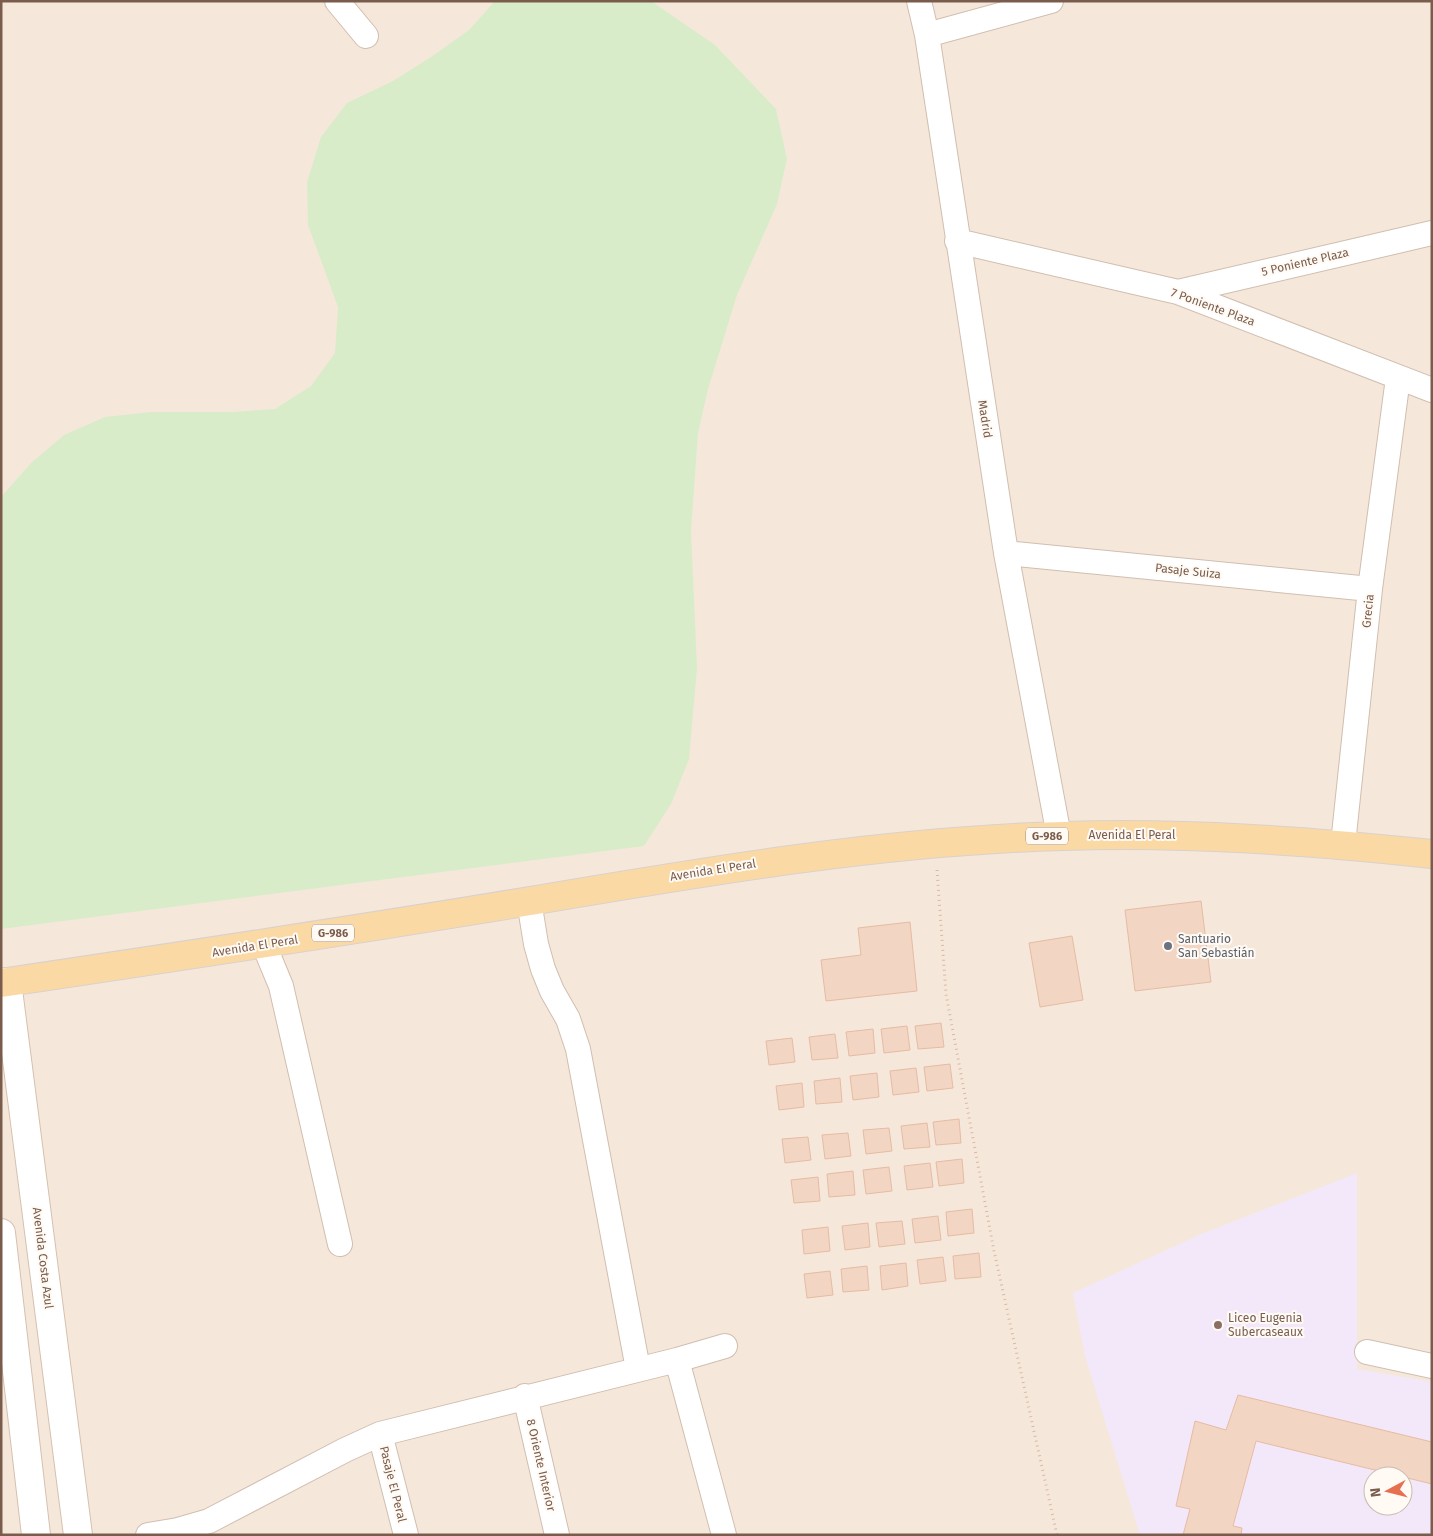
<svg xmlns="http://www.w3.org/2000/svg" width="1433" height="1536" viewBox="0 0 1433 1536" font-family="'Fira Sans',sans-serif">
  <rect width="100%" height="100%" fill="#fdf6ec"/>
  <!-- residential -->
  <path fill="#f5e8da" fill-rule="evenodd" d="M1,1H1432V1535H1ZM1373,1476H1403V1506H1373Z"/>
  <!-- education -->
  <path fill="#f3e8fa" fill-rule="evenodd" d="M1357,1173V1369L1432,1382V1535H1140L1085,1356L1073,1293L1199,1235ZM1373,1476H1403V1506H1373Z"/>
  <!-- green -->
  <path fill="#d8ecc9" d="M495,1H651L715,45L776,109L787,159L777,204L737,295L708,389L698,433L691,531L697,668L689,759L671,804L644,846L1,929V497L31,463L64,435L105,417L151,412H233L275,409L311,386L335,353L338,307L308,225L307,182L321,137L347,103L393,81L431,57L469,30Z"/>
  <!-- building -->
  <path fill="#f3d5c3" stroke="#e6bba3" d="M1201,901L1211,982L1135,991L1125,910Z
    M910,922L917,991L826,1001L821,960L861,955L858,928Z
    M1072,936L1083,1000L1040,1007L1029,943Z
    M941,1023L944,1047L918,1049L915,1026Z
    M907,1026L910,1050L884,1053L881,1029Z
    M873,1029L875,1053L849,1056L846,1032Z
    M835,1034L838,1058L812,1060L809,1037Z
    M792,1038L795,1062L769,1065L766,1041Z
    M950,1064L953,1088L927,1091L924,1067Z
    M916,1068L919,1092L893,1095L890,1071Z
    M877,1073L879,1097L853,1100L850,1076Z
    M840,1078L842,1102L816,1104L814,1081Z
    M802,1083L804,1107L779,1110L776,1086Z
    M959,1119L961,1143L936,1145L933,1122Z
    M927,1123L930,1147L904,1149L901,1126Z
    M889,1128L892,1151L866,1154L863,1130Z
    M848,1133L851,1156L825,1159L822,1135Z
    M808,1137L811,1160L785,1163L782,1139Z
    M962,1159L964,1183L939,1186L936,1162Z
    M930,1163L933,1187L907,1190L904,1166Z
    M889,1167L892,1191L866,1194L863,1170Z
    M853,1171L855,1195L829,1197L827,1174Z
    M818,1177L820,1201L794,1203L791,1180Z
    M972,1209L974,1233L948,1236L946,1212Z
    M938,1216L941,1240L915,1243L912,1219Z
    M902,1221L905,1244L879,1247L876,1223Z
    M868,1223L870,1247L845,1250L842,1226Z
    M828,1227L830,1251L804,1254L802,1230Z
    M979,1253L981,1277L955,1279L953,1256Z
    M943,1257L946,1281L920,1284L917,1260Z
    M906,1263L908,1286L882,1290L880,1266Z
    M867,1266L869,1290L843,1292L841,1269Z
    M830,1271L833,1295L807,1298L804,1274Z
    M1238,1395L1432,1442V1484L1256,1441L1233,1526L1242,1528L1241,1535H1183L1190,1509L1176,1506L1195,1421L1226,1430Z"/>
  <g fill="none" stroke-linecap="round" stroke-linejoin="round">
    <!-- street casing -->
    <g stroke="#d1beb0" stroke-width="26">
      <path id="street" d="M337,1L366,36
        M919,1L927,35L1006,553L1059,836
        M927,35L1051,1
        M957,241L1178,292L1432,390
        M1178,292L1432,233
        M1006,553L1370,589
        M1343,844L1370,589L1398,378
        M529,901L536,944L543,969L552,991L568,1019L578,1049L638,1369
        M264,945L281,986L340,1244
        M1367,1352L1432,1366
        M677,1360L724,1535
        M525,1396L557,1535
        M380,1434L406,1535
        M148,1535L178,1530L209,1521L345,1450L380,1434L677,1360L725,1346"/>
    </g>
    <!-- secondary casing -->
    <g stroke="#d6c0b0" stroke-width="30">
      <path id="secondary" d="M7,982L78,1535
        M1,1233L36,1535"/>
    </g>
    <!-- primary casing -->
    <g stroke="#dad1cd" stroke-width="30">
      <path id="primary" d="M1,983C176,957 350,931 524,902C703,872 881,841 1063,836C1187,832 1309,841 1432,854"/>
    </g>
    <!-- path -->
    <path stroke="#d9b8a5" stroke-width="3" stroke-dasharray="1 4" stroke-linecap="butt" d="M937,870L946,994L994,1251L1057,1535"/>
    <!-- street -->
    <use href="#street" stroke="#fff" stroke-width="24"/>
    <!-- secondary -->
    <use href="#secondary" stroke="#fff" stroke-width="28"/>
    <!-- primary -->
    <use href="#primary" stroke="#fbd9a5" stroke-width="28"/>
  </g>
  <!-- markers -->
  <circle fill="#6b7280" stroke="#fffaf3" stroke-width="2" cx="1168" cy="946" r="5"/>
  <circle fill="#8d6e63" stroke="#fffaf3" stroke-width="2" cx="1218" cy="1325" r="5"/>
  <g text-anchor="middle" stroke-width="4" stroke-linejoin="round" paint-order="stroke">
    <!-- shield labels -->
    <g fill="#fffaf3" stroke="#a28b7f" stroke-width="1">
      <rect x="1026" y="827.5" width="42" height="17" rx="4"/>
      <rect x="312" y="924.5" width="42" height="17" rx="4"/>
    </g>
    <g font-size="11" font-weight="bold" fill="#7a5c4d">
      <text x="1047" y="840">G-986</text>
      <text x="333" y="937">G-986</text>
    </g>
    <!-- street labels -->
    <g font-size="12" fill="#7a5c4d" stroke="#fffaf3">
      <text transform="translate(1305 262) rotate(-13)" y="4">5 Poniente Plaza</text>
      <text transform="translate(1213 307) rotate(20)" y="4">7 Poniente Plaza</text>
      <text transform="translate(985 419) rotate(81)" y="4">Madrid</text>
      <text transform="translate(1188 571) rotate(6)" y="4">Pasaje Suiza</text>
      <text transform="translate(1368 611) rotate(-84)" y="4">Grecia</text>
      <text x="1132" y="839">Avenida El Peral</text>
      <text transform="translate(713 870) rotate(-9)" y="4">Avenida El Peral</text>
      <text transform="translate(255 946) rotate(-9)" y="4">Avenida El Peral</text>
      <text transform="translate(43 1258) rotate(83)" y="4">Avenida Costa Azul</text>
      <text transform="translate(541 1465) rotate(77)" y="4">8 Oriente Interior</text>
      <text transform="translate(393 1484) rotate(76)" y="4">Pasaje El Peral</text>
    </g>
    <!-- worship labels -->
    <g font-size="12" fill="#5b616d" stroke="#fffaf3" text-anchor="start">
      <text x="1178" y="943">Santuario<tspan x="1178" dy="14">San Sebastián</tspan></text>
    </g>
    <!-- education labels -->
    <g font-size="12" fill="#785e54" stroke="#fffaf3" text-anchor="start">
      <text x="1228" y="1322">Liceo Eugenia<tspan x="1228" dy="14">Subercaseaux</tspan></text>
    </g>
  </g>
  <!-- border -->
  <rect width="1433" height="1536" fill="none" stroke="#7a5c4d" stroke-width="5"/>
  <!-- north arrow -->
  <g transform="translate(1388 1491) rotate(263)"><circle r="24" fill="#fffaf3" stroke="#cabbb1"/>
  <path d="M0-4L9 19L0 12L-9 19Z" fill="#e76f51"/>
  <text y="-8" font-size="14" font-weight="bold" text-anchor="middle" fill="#7a5c4d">N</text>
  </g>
</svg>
